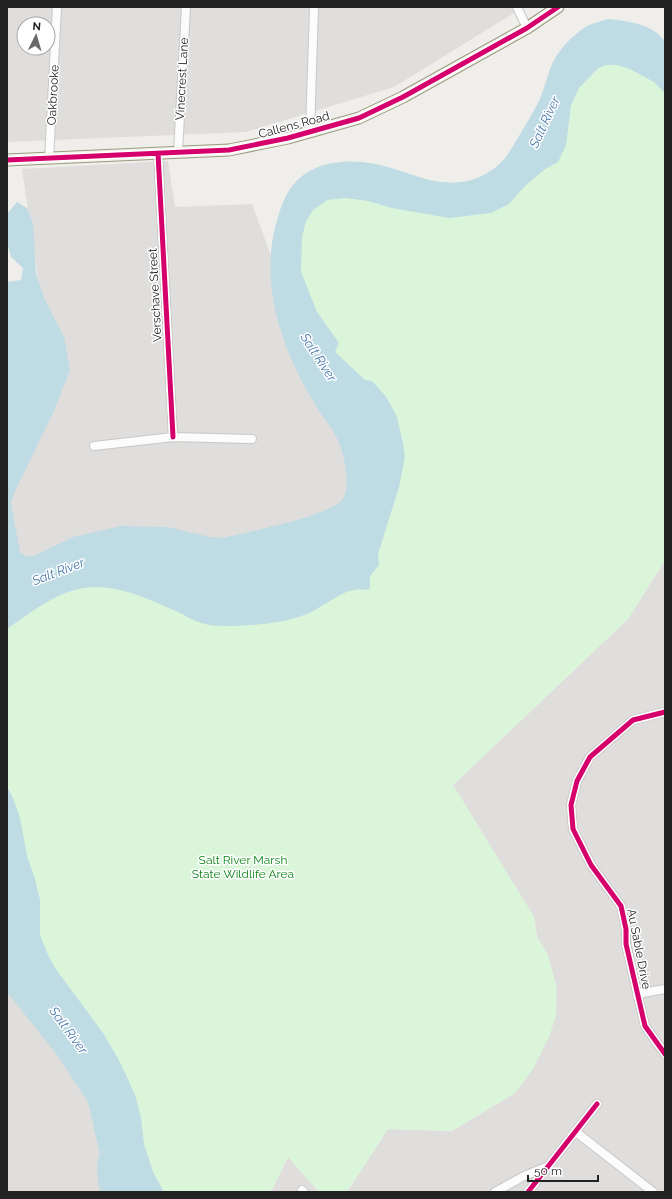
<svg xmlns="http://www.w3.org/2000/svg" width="672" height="1199" viewBox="0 0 672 1199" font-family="Raleway,sans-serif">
  <rect width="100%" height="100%" fill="#f0eeeb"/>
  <!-- residential -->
  <path fill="#dfdedc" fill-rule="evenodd" d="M7,7H524L394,87L246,132L7,142ZM24,24H48V48H24Z
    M168,161L175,207L252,204L357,490L293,552L7,575V357L49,353L22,169Z
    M665,560V1192H347L388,1129L452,1131L515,1093L548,955L537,937L534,917L453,785L628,619Z
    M7,938L81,1065L122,1192H7Z
    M288,1157L319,1192H271Z"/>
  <!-- park -->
  <path fill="#daf5da" d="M589,44L665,64V560L628,619L453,785L534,917L537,937L548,955L557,988L556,1016L549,1037L533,1069L515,1093L452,1131L388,1129L347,1192H319L288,1157L271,1192H144L33,967L7,826V596L61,568L215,579L373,504L289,263L307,190L490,188Z"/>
  <!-- water -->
  <path fill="#bfdbe3" d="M608,19C627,21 654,24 665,42V93L654,82L630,69L617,65H605L598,68L579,88L571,105L566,145L558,162L545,169L524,187L509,204L491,213L449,218L392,208L368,201L346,198L327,200L313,210L306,221L302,237L301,272L317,312L339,343L335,352L365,380L372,381L387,398L397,417L403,443L405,457L399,487L378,554L379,565L370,576V588L367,590C346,585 326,606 307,614C288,621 270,624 250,625C238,626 216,627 205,624C196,622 188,617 180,613C150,600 117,583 84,588C56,592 30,613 7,629V282L21,280L23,268L11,257L7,242V214L17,202L27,208L33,223L36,273L44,298L64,337L70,370L53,413L16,489L11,503L20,552L26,556H34L73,537L121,526L167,527L210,537L223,538C248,532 323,517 340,502C352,492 345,460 341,448C337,435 329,425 321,414C305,389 289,359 281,331C271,299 267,265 274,232C278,216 283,196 294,184C316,158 357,158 388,167C412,174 434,185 460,182C474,181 485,175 496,167C507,158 512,148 519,136C526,124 533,113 539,101C544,90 547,76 552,64C559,49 573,35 587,26C593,23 602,21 608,19Z
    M7,787L13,798L20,818L27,856L35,879L40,900V935L48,955L55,968L103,1033L120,1062L135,1095L141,1118L144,1144L153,1172L164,1192H100C98,1180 94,1165 100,1154L88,1102L58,1056L7,992Z"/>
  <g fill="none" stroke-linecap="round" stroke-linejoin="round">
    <!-- street casing -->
    <g stroke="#c9c8c7" stroke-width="10">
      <path id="street" d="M517,7L527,28
        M310,131L314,7
        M178,152L186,7
        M158,153L173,437
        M49,159L57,7
        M94,446L173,437L252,439
        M665,712L633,720L590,757L577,781L571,805L573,829L591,865L621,906L626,929V944L645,1026L665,1054
        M637,994L665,989
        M576,1132L653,1192
        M302,1190L304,1192
        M495,1192L524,1176L549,1166
        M528,1192L597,1104"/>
    </g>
    <!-- secondary casing -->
    <g stroke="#999a82" stroke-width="13">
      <path id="secondary" d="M7,160L229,150L288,138L359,118L403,97L527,28L558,7"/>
    </g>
    <!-- street -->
    <use href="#street" stroke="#fdfcfc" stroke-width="8"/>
    <!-- secondary -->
    <use href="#secondary" stroke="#f4f4ed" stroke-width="11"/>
    <!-- cycleway casing -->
    <g stroke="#fff" stroke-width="8">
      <path id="cycleway" d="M158,153L173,437
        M7,160L229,150L288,138L359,118L403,97L527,28L558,7
        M665,712L633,720L590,757L577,781L571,805L573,829L591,865L621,906L626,929V944L645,1026L665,1054
        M528,1192L597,1104"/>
    </g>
    <!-- cycleway -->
    <use href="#cycleway" stroke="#d6006c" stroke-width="5"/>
  </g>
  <g text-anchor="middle" stroke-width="3" stroke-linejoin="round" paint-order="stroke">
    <!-- street labels -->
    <g font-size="12" fill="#222" stroke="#fff">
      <text transform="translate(182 79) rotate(-87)" y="4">Vinecrest Lane</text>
      <text transform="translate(53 95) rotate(-87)" y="4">Oakbrooke</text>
      <text transform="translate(294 125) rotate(-15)" y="4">Callens Road</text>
      <text transform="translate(155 295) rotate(-93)" y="4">Verschave Street</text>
      <text transform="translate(639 949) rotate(79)" y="4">Au Sable Drive</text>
    </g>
    <!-- park labels -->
    <g font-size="12" fill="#0c8416" stroke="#fff">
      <text x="243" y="864">Salt River Marsh<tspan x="243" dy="14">State Wildlife Area</tspan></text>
    </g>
    <!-- water labels -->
    <g font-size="13" font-style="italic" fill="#4a7aab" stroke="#fff">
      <text transform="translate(544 122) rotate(-65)" y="5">Salt River</text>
      <text transform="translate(319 357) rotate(57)" y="5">Salt River</text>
      <text transform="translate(58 571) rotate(-21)" y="5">Salt River</text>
      <text transform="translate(69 1030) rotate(54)" y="5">Salt River</text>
    </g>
  </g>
  <!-- border -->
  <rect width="672" height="1199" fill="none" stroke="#222222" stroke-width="16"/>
  <!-- north arrow -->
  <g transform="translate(36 36) rotate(5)"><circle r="19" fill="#ffffff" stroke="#a7a7a7"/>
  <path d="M0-3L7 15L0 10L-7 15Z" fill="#6a6968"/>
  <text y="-6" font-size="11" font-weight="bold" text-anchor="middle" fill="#222222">N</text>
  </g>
  <!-- scale -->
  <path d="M528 1175v6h70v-6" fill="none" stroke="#222222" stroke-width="2"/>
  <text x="534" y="1175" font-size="12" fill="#222222" stroke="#ffffff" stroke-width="3" paint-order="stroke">50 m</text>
</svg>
